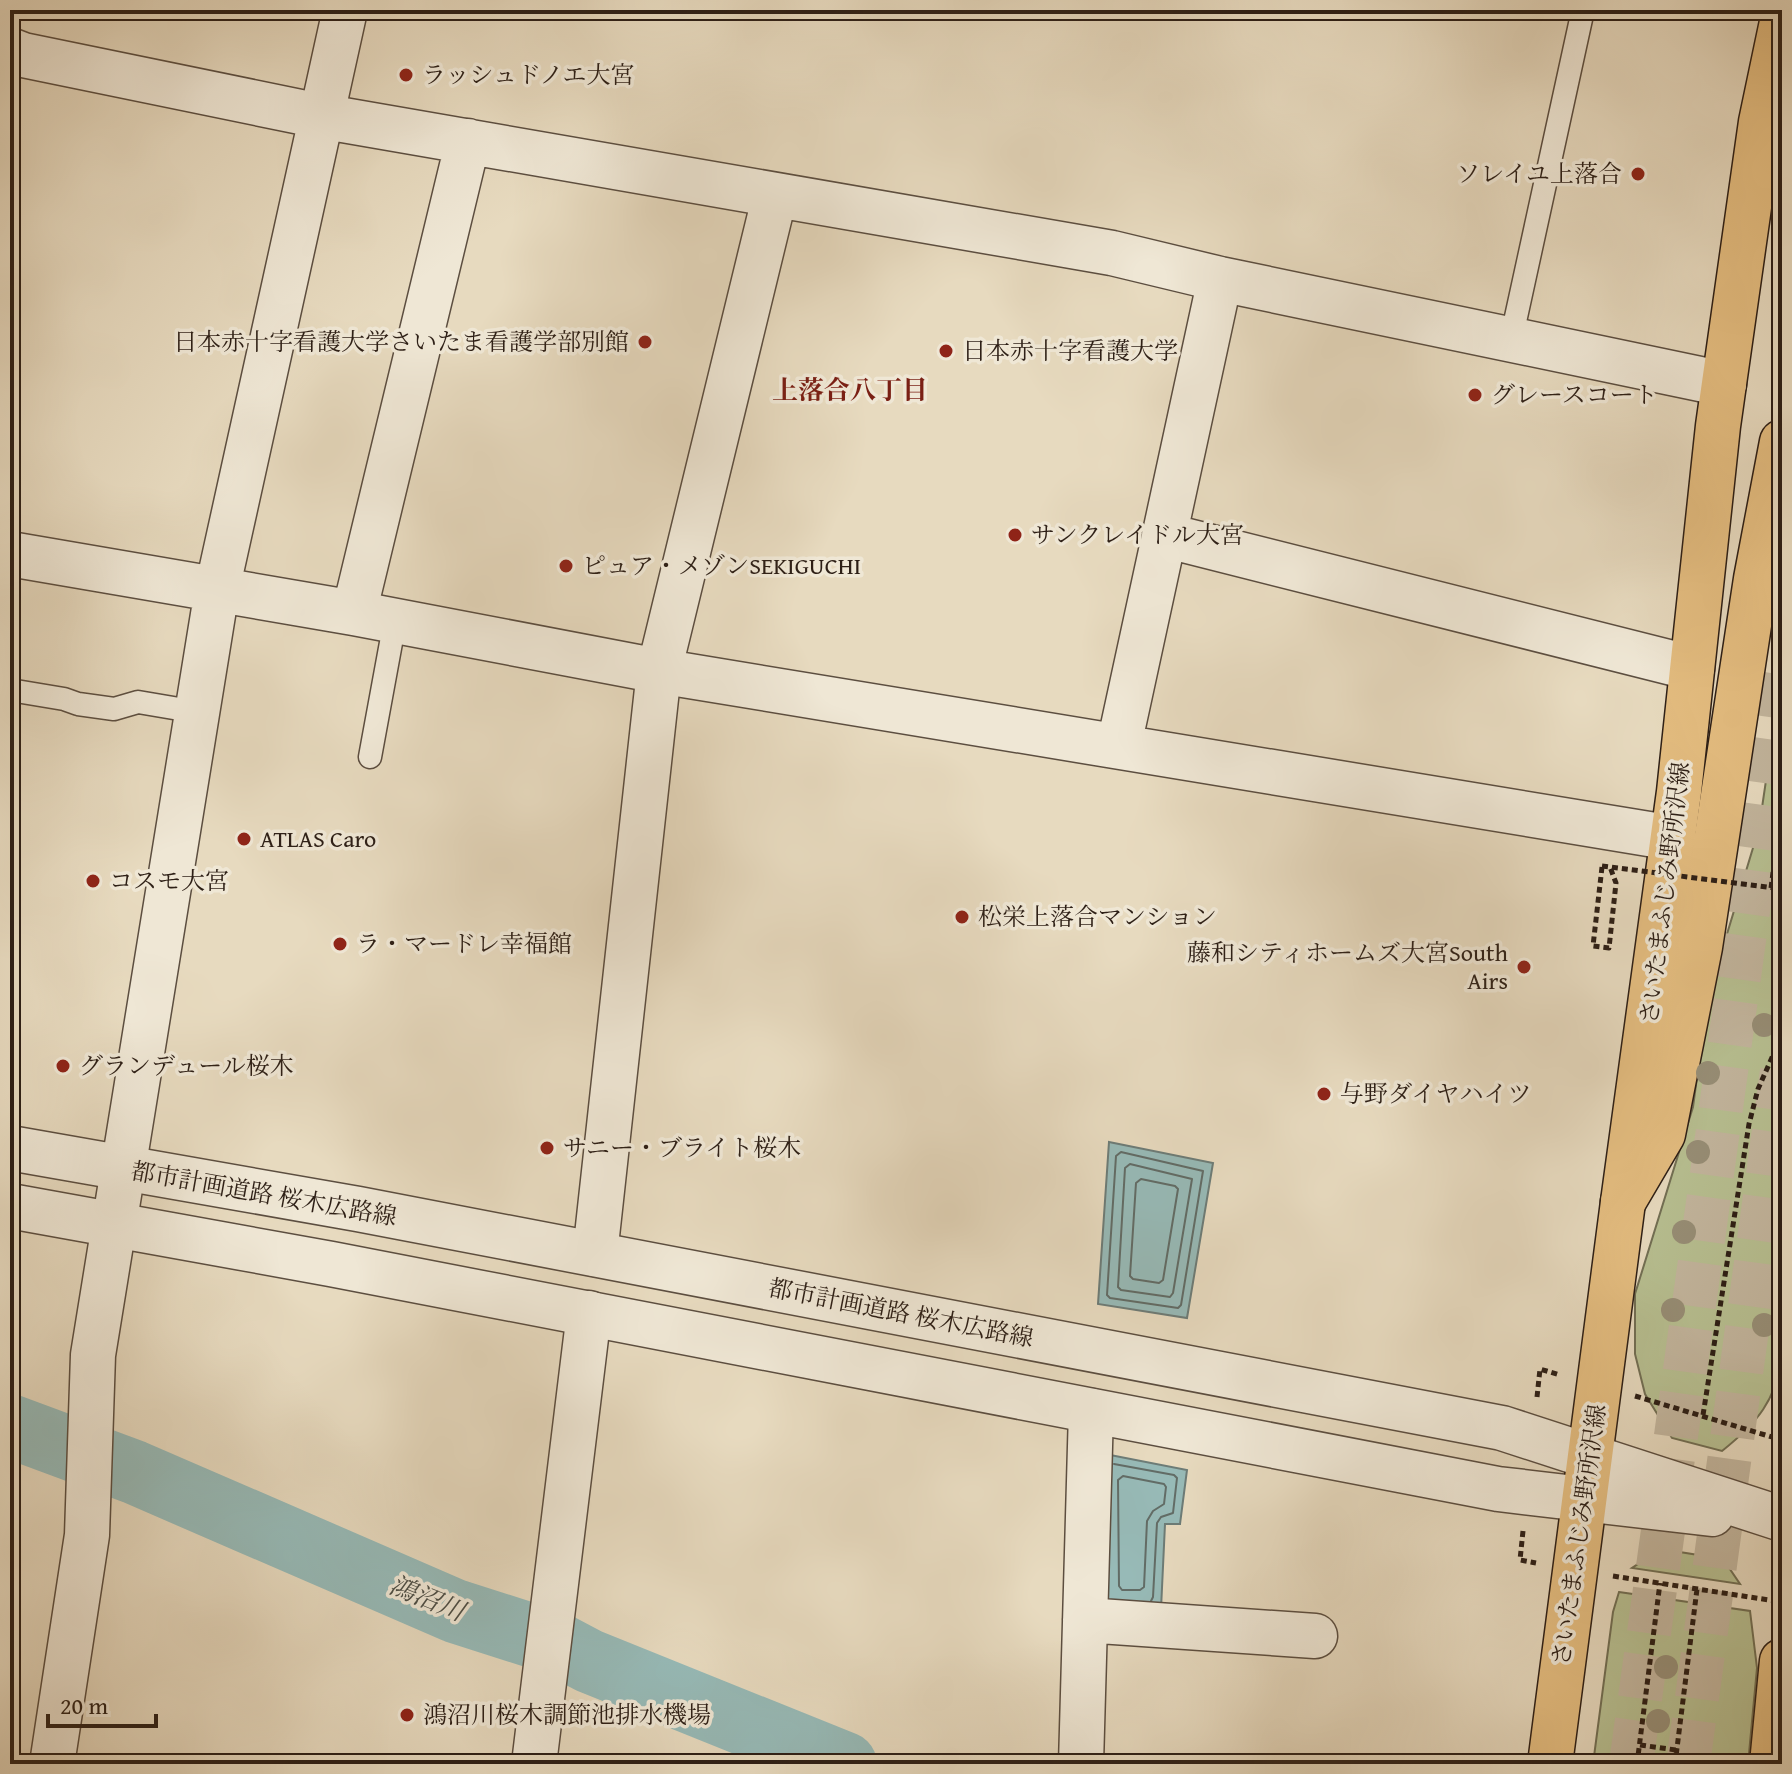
<svg xmlns="http://www.w3.org/2000/svg" width="1792" height="1774" viewBox="0 0 1792 1774" font-family="'Gentium Book Plus','Noto Serif JP',serif">
  <rect width="100%" height="100%" fill="#e7dabf"/>
  <filter id="stains"><feTurbulence type="fractalNoise" baseFrequency=".0025" numOctaves="4"/><feColorMatrix values="0 0 0 0 .2 0 0 0 0 .09 0 0 0 0 .02 0 0 0 .5 -.17"/></filter>
  <radialGradient id="worn" r=".72"><stop offset=".6" stop-color="#630" stop-opacity="0"/><stop offset="1" stop-color="#630" stop-opacity=".3"/></radialGradient>
  <!-- green -->
  <path fill="#b7bf91" stroke="#726f54" stroke-width="2" d="M1782,672V1354C1777,1400 1757,1423 1722,1451L1672,1438L1645,1394L1635,1354V1294L1693,1107L1708,997L1759,828Z
    M1661,1549L1723,1559L1740,1584L1632,1568Z
    M1619,1592L1750,1611L1757,1668L1748,1764H1593L1613,1612Z"/>
  <!-- water -->
  <path fill="#97bab7" stroke="#6d7c77" stroke-width="2" d="M1109,1142L1213,1163L1187,1318L1098,1304Z
    M1100,1453L1187,1470L1180,1524H1165L1161,1609L1101,1607Z"/>
  <g fill="none" stroke-linecap="round" stroke-linejoin="round">
    <!-- shore -->
    <path stroke="#626c66" stroke-width="2" d="M1121,1152L1203,1171L1181,1305L1178,1308L1110,1298L1107,1295L1116,1156Z
      M1130,1164L1192,1179L1173,1293L1170,1297L1121,1290L1118,1287L1125,1168Z
      M1141,1179L1175,1186L1178,1189L1163,1280L1159,1283L1133,1279L1130,1276L1136,1183Z
      M1114,1464L1174,1475L1177,1478L1173,1513L1161,1517L1157,1523L1153,1597L1151,1601
      M1123,1476L1164,1484L1166,1487L1164,1504L1153,1511L1147,1521L1144,1587L1140,1590H1122L1119,1586L1118,1480Z"/>
    <!-- river -->
    <path stroke="#97bab7" stroke-width="64" d="M10,1426L134,1472L455,1611L555,1643L589,1661L845,1764"/>
    <!-- motorway-tunnel -->
    <path stroke="#c2b59d" stroke-width="44" stroke-dasharray="44 22" stroke-linecap="butt" d="M1631,1764L1782,663
      M1688,1764L1782,1071"/>
    <!-- service casing -->
    <g stroke="#5c4e40" stroke-width="25">
      <path id="service" d="M1511,340L1583,10
        M10,690L64,699L78,704L114,709L138,702L197,712
        M370,757L395,621"/>
    </g>
    <!-- minor casing -->
    <g stroke="#5c4e40" stroke-width="47">
      <path id="minor" d="M10,50L23,55L320,116L1112,253L1220,279L1724,384
        M1164,535L1692,668
        M10,554L354,613L659,671L1673,838
        M354,613L468,141
        M1119,745L1220,279
        M595,1254L659,671L775,195
        M1085,1620L1315,1636
        M52,1764L87,1535L93,1355L217,590L345,10
        M534,1764L589,1313
        M1081,1764L1091,1411"/>
    </g>
    <!-- tertiary casing -->
    <g stroke="#5c4e40" stroke-width="47">
      <path id="tertiary" d="M10,1148L358,1209L1502,1428L1782,1519
        M10,1206L331,1264L1498,1489L1712,1514"/>
    </g>
    <!-- primary casing -->
    <g stroke="#2d1f16" stroke-width="47">
      <path id="primary" d="M1550,1764L1623,1202L1679,792L1718,426L1761,122L1782,22
        M1772,1764L1782,1661"/>
    </g>
    <!-- motorway casing -->
    <g stroke="#2d1f16" stroke-width="47">
      <path id="motorway" d="M1623,1202L1663,1134L1700,947L1756,579L1782,442"/>
    </g>
    <!-- path -->
    <path stroke="#2d1f16" stroke-width="5" stroke-dasharray="6 4" stroke-linecap="butt" d="M1776,850L1782,800
      M1602,867L1593,946L1609,948L1616,883L1610,867
      M1771,888L1776,850L1782,851
      M1635,1396L1782,1440
      M1537,1397L1540,1369L1560,1375
      M1703,1415L1749,1124L1758,1089L1782,1035
      M1523,1531L1520,1560L1536,1563
      M1613,1576L1782,1602
      M1640,1745L1676,1750
      M1637,1764L1660,1583
      M1675,1764L1697,1589"/>
    <!-- service -->
    <use href="#service" stroke="#efe7d5" stroke-width="22"/>
    <!-- minor -->
    <use href="#minor" stroke="#efe7d5" stroke-width="44"/>
    <!-- tertiary -->
    <use href="#tertiary" stroke="#efe7d5" stroke-width="44"/>
    <!-- primary -->
    <use href="#primary" stroke="#e4bd80" stroke-width="44"/>
    <!-- motorway -->
    <use href="#motorway" stroke="#e4bd80" stroke-width="44"/>
    <!-- path-bridge -->
    <path stroke="#2d1f16" stroke-width="5" stroke-dasharray="6 4" stroke-linecap="butt" d="M1602,866L1782,889"/>
  </g>
  <!-- trees -->
  <g fill="#978e76">
    <circle cx="1764" cy="1025" r="12"/>
    <circle cx="1708" cy="1073" r="12"/>
    <circle cx="1698" cy="1152" r="12"/>
    <circle cx="1684" cy="1232" r="12"/>
    <circle cx="1673" cy="1310" r="12"/>
    <circle cx="1764" cy="1325" r="12"/>
    <circle cx="1666" cy="1667" r="12"/>
    <circle cx="1658" cy="1721" r="12"/>
  </g>
  <!-- markers -->
  <g fill="#8f2418" stroke="#efe7d5" stroke-width="3">
    <circle cx="406" cy="75" r="8"/>
    <circle cx="1638" cy="174" r="8"/>
    <circle cx="645" cy="342" r="8"/>
    <circle cx="946" cy="351" r="8"/>
    <circle cx="1475" cy="395" r="8"/>
    <circle cx="1015" cy="535" r="8"/>
    <circle cx="566" cy="566" r="8"/>
    <circle cx="244" cy="839" r="8"/>
    <circle cx="93" cy="881" r="8"/>
    <circle cx="962" cy="917" r="8"/>
    <circle cx="340" cy="944" r="8"/>
    <circle cx="1524" cy="967" r="8"/>
    <circle cx="63" cy="1066" r="8"/>
    <circle cx="1324" cy="1094" r="8"/>
    <circle cx="547" cy="1148" r="8"/>
    <circle cx="407" cy="1715" r="8"/>
  </g>
  <g text-anchor="middle" stroke-width="7" stroke-linejoin="round" paint-order="stroke">
    <!-- poi labels -->
    <g font-size="24" fill="#2d1f16" stroke="#efe7d5" text-anchor="start">
      <text x="422" y="83">ラッシュドノエ大宮</text>
      <text x="1622" y="182" text-anchor="end">ソレイユ上落合</text>
      <text x="629" y="350" text-anchor="end">日本赤十字看護大学さいたま看護学部別館</text>
      <text x="962" y="359">日本赤十字看護大学</text>
      <text x="1491" y="403">グレースコート</text>
      <text x="1031" y="543">サンクレイドル大宮</text>
      <text x="582" y="574">ピュア・メゾンSEKIGUCHI</text>
      <text x="260" y="847">ATLAS Caro</text>
      <text x="109" y="889">コスモ大宮</text>
      <text x="978" y="925">松栄上落合マンション</text>
      <text x="356" y="952">ラ・マードレ幸福館</text>
      <text x="1508" y="961" text-anchor="end">藤和シティホームズ大宮South<tspan x="1508" dy="28">Airs</tspan></text>
      <text x="79" y="1074">グランデュール桜木</text>
      <text x="1340" y="1102">与野ダイヤハイツ</text>
      <text x="563" y="1156">サニー・ブライト桜木</text>
      <text x="423" y="1723">鴻沼川桜木調節池排水機場</text>
    </g>
    <!-- street labels -->
    <g font-size="24" fill="#2d1f16" stroke="#efe7d5">
      <text transform="translate(1665 893) rotate(-83)" y="8">さいたまふじみ野所沢線</text>
      <text transform="translate(264 1194) rotate(10)" y="8">都市計画道路 桜木広路線</text>
      <text transform="translate(901 1313) rotate(11)" y="8">都市計画道路 桜木広路線</text>
      <text transform="translate(1579 1535) rotate(-82)" y="8">さいたまふじみ野所沢線</text>
    </g>
    <!-- neighbourhood labels -->
    <g font-size="26" font-weight="bold" fill="#7a1f14" stroke="#efe7d5">
      <text x="850" y="399">上落合八丁目</text>
    </g>
    <!-- water labels -->
    <g font-size="26" font-style="italic" fill="#4d4e46" stroke="#efe7d5">
      <text transform="translate(427 1598) rotate(22)" y="9">鴻沼川</text>
    </g>
  </g>
  <!-- margin -->
  <rect width="1792" height="1774" fill="none" stroke="#e7dabf" stroke-width="40"/>
  <rect x="12" y="12" width="1768" height="1750" fill="none" stroke="#2d1f16" stroke-width="4"/>
  <rect x="20" y="20" width="1752" height="1734" fill="none" stroke="#2d1f16" stroke-width="2"/>
  <!-- scale -->
  <path d="M48 1714v12h108v-12" fill="none" stroke="#2d1f16" stroke-width="4"/>
  <text x="60" y="1714" font-size="24" fill="#2d1f16" stroke="#efe7d5" stroke-width="6" paint-order="stroke">20 m</text>
  <rect width="100%" height="100%" filter="url(#stains)"/>
  <rect width="100%" height="100%" fill="url(#worn)"/>
</svg>
